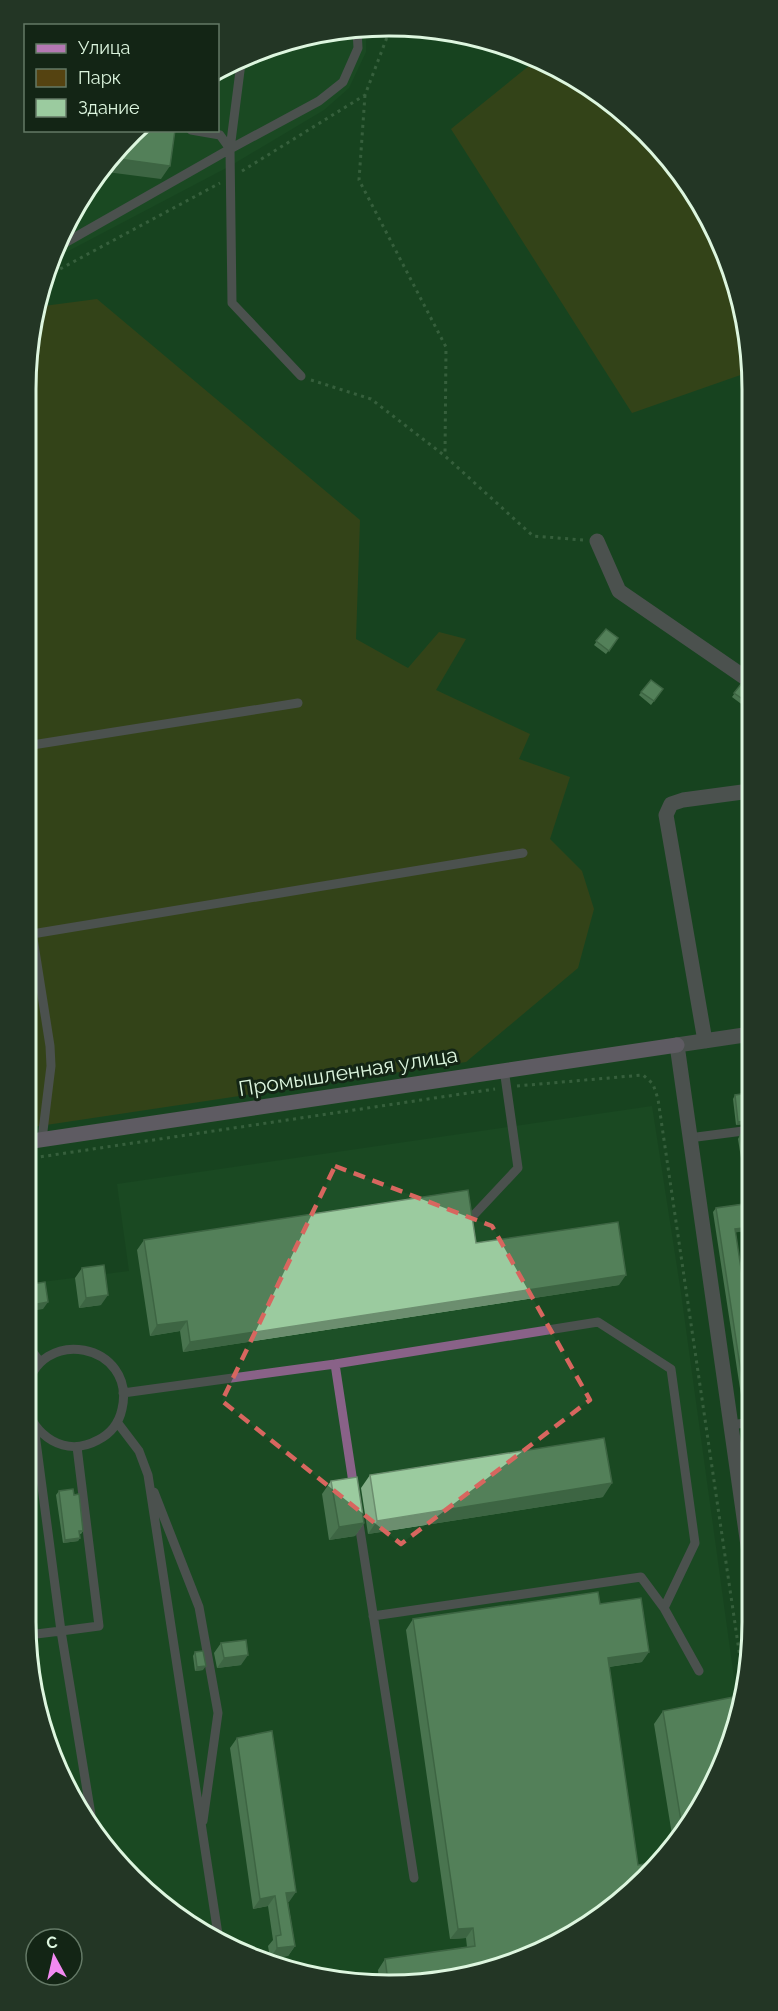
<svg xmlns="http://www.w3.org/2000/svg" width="778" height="2011" viewBox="0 0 778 2011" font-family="Raleway,sans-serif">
  <rect width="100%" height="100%" fill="#17441f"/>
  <!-- built -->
  <path fill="#1d5027" d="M342,29L366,30V52L349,88L324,110L230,166L57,257L101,167L143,131L218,130V71Z
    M652,1106L681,1293L737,1700L678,1843L591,1924L460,1978L341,1982L208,1937L115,1861L45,1739L26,1622V1284L129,1271L117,1184Z"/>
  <!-- green -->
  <path fill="#554311" d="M535,61L591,87L663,150L715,229L749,341V372L632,413L451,129Z
    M97,299L360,520L356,639L408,668L439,632L466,639L436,690L530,734L519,759L570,777L550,839L582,871L594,909L578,968L466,1062L26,1128V389L36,307Z"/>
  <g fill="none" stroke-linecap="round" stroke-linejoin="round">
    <!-- path -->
    <path stroke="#5b8161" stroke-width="3" stroke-dasharray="3 4.5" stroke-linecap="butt" d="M365,95L359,180L446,347L445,456
      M242,171L365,95L389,32
      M47,276L220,183
      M311,380L371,399L445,456L533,536L583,540
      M517,1086L643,1075L653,1084L658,1099L744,1685
      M26,1159L495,1089"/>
    <!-- lane -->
    <path stroke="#896288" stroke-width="9" d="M191,130L220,135L230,149L232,303L301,376
      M230,149L241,63
      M63,244L230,149L319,101L343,82L358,48L357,30
      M26,746L298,703
      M26,894L50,1046L51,1066L42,1139
      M26,935L523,853
      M689,1138L751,1130
      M472,1217L518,1168L504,1069
      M26,1343L40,1362
      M335,1364L354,1489
      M26,1392C38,1323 137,1344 122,1409C119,1423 110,1434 98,1440C65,1458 33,1436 26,1403
      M123,1393L335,1364L598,1322L671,1369L695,1543L664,1608
      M117,1422L139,1451L148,1475L219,1941
      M731,1425L752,1422
      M77,1447L99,1626L61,1631L92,1821
      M154,1492L199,1607L218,1713L203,1821
      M358,1517L414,1878
      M373,1616L641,1577L664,1608L699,1671
      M28,1635L61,1631L34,1426"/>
    <!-- street -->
    <path stroke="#896288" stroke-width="15" d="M597,541L619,591L750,681
      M751,1034L677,1045L752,1574
      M705,1041L666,815L671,804L683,800L750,791"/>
    <!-- secondary -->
    <path stroke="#b478b3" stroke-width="15" d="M26,1142L677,1045"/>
  </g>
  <!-- wall -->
  <path fill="#85af89" d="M606,629L618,638L606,654L594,645Z
    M651,680L663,689L651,705L639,695Z
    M742,683L750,698L744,706L732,697Z
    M735,1095L750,1123L736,1125L733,1099Z
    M751,1134L752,1230L735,1232L752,1341V1393L741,1395L713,1212L716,1208L748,1203L738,1139L740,1135Z
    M144,1240L476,1243L619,1285L183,1352L180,1331L150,1336L137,1250Z
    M82,1268L101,1305L79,1308L75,1278Z
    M370,1475L603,1497L368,1534L361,1488Z
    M331,1481L364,1523L355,1536L329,1540L322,1494Z
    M59,1491L83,1531L81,1534H80L78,1541L63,1543L56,1495Z
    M600,1604L642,1662L609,1667L460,1978L379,1981L378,1970L385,1959L467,1947L466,1938L450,1939L406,1630L413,1619Z
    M221,1643L241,1665L217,1668L214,1653Z
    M195,1652L203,1670L195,1671L193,1656Z
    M663,1711L740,1716L678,1843L674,1847L654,1724Z
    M237,1738L289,1902H288L295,1946L288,1956L270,1958L268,1946L273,1940L268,1906L253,1909L230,1748Z"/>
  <!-- shaded-wall -->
  <path fill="#6c8e6f" d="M112,158L170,166L161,179L99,171L101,167Z
    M751,1120L750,1123L736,1125L738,1122Z
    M752,1227V1230L732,1233L735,1229Z
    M626,1275L619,1285L183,1352L190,1342Z
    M108,1295L101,1305L79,1308L86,1298Z
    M48,1302L43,1309L26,1312V1306Z
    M187,1321L180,1331L150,1336L157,1325Z
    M752,1390V1393L741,1395L744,1392Z
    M612,1483L603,1497L368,1534L377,1521Z
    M364,1523L355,1536L329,1540L339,1527Z
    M80,1538L78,1541L63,1543L65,1540Z
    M649,1652L642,1662L601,1668L608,1658Z
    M248,1655L241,1665L217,1668L224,1658Z
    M206,1666L203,1670L195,1671L197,1667Z
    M296,1892L289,1902L279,1903L286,1893Z
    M275,1896L268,1906L253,1909L260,1899Z
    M473,1928L466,1938L450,1939L458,1929Z
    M295,1946L288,1956L270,1958L277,1948Z"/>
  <!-- building -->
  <path fill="#9bcb9f" stroke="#6c8e6f" stroke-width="1.5" d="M143,130H175L170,166L112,158Z
    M606,629L618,638L609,651L596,641Z
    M651,680L663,689L654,701L641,692Z
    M742,683L750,687V697L747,702L734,693Z
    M749,1093L751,1110V1120L738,1122L735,1095Z
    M751,1134L752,1227L735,1229L752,1341V1390L744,1392L716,1208L751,1203L740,1135Z
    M468,1190L476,1243L618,1222L626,1275L190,1342L187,1321L157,1325L144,1240Z
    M104,1265L108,1295L86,1298L82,1268Z
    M45,1282L48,1302L26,1306V1285Z
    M604,1438L612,1483L377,1521L370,1475Z
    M357,1477L364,1523L339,1527L331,1481Z
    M73,1489L74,1495L79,1494L83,1531H79L80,1538L65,1540L59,1491Z
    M598,1592L600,1604L641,1598L649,1652L608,1658L638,1865L657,1862L591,1924L460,1978L388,1981L385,1959L475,1946L473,1928L458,1929L413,1619Z
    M246,1640L248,1655L224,1658L221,1643Z
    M203,1651L206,1666L197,1667L195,1652Z
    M739,1696L741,1708L740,1716L683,1833L663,1711Z
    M272,1731L296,1892L286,1893L295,1946L277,1948L276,1936L281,1935L275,1896L260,1899L237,1738Z"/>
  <!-- marked area -->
  <path d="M0 0H778V2011H0ZM335,1166L492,1226L590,1400L401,1544L222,1401Z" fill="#17441f" fill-opacity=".55" fill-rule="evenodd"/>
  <path fill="none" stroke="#d8665f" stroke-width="4.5" stroke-dasharray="12 8" stroke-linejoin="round" d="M335,1166L492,1226L590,1400L401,1544L222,1401Z"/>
  <g text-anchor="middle" stroke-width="6" stroke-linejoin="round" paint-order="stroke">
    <!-- street labels -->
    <g font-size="21" fill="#ddf6df" stroke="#132515">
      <text transform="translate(348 1072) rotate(-9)" y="7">Промышленная улица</text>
    </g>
  </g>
  <!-- crop -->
  <path d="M0 0H778V2011H0ZM389 36H389A353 353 0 0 1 742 389V1622A353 353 0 0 1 389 1975H389A353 353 0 0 1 36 1622V389A353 353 0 0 1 389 36Z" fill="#233625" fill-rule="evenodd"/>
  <path fill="none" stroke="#ddf6df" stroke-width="3" d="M389 36H389A353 353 0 0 1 742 389V1622A353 353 0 0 1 389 1975H389A353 353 0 0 1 36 1622V389A353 353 0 0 1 389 36Z"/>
  <!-- legend -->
  <rect x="24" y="24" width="195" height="108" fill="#132515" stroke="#647966" stroke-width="1.5"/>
  <rect x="36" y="44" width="30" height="9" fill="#b478b3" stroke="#647966" stroke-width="1.5"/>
  <text x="78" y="54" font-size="18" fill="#ddf6df">Улица</text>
  <rect x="36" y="69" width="30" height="18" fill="#554311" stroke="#647966" stroke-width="1.5"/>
  <text x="78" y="84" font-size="18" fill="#ddf6df">Парк</text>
  <rect x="36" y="99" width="30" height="18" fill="#9bcb9f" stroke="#647966" stroke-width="1.5"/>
  <text x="78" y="114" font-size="18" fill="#ddf6df">Здание</text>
  <!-- north arrow -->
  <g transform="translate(54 1957) rotate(352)"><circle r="28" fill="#132515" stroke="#647966" stroke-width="1.5"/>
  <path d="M0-4.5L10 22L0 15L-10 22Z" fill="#f38af2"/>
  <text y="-9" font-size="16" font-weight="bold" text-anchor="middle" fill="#ddf6df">С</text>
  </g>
</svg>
